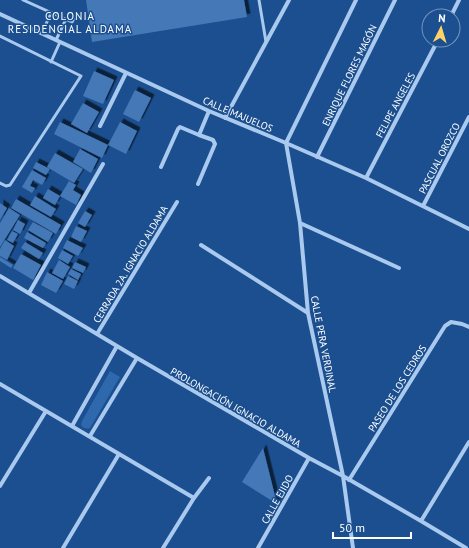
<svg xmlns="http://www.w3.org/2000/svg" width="469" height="548" viewBox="0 0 469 548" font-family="'PT Sans',sans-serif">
  <defs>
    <filter id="shadow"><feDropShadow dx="3.5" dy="-3.5" stdDeviation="0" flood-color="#0009"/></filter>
  </defs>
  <rect width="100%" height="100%" fill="#1b4f8f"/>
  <!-- green -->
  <path fill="#2e69ad" d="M110,371L120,377L90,428C86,429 84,429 81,425L82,421Z"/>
  <!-- building -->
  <path fill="#4478b7" filter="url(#shadow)" d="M86,0H244L247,17L92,42Z
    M94,71L114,80L103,104L83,96Z
    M135,90L151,98L139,122L123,114Z
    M83,103L99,112L87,133L71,124Z
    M60,122L108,145L102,158L54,134Z
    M120,122L137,131L126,154L108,145Z
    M80,149L98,159L91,173L73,162Z
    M55,153L83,169L74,183L47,167Z
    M36,162L50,169L46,175L33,168Z
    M32,170L46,178L42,185L33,180L30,186L35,188L32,193L22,187Z
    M69,181L76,185L73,190L81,195L76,205L60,196Z
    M48,189L60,196L55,205L43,198Z
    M35,196L56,209L51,217L30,205Z
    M16,199L61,225L56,234L11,208Z
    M0,203L7,208L0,220Z
    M9,208L20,215L0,247V223Z
    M85,211L92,215L85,227L78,223Z
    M18,220L25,224L20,234L13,230Z
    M33,222L53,233L48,242L28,230Z
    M76,226L87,231L81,242L71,237Z
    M12,231L18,234L13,243L7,240Z
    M27,232L46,243L43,248L24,238Z
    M5,240L14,246L7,260L0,256V249Z
    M67,240L83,248L78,256L63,248Z
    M25,242L43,253L39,259L21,248Z
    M62,250L73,256L68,264L58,258Z
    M21,254L41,265L33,280L13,268Z
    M0,257L13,265L11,268L0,261Z
    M59,260L70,267L63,279L52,273Z
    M75,262L86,267L83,273L72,268Z
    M71,269L81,274L78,280L68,274Z
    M47,272L63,281L56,293L41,285Z
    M68,276L78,281L74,289L64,284Z
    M263,448L277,504L242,482Z"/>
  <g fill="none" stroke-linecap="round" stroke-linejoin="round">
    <!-- service -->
    <path stroke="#a9c9ee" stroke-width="3" d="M23,0L72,22L74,19
      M259,0L266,42
      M42,33L51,13
      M0,36L81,76L10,185L6,186L0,183
      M56,40L66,19
      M51,62L60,42"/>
    <!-- minor -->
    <path stroke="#a9c9ee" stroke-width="4" d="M0,14L209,111L286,143L366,178L469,229
      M451,16L459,0
      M225,118L289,0
      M100,126L126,73
      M317,157L395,0
      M161,167L178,129L180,127L199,135
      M366,178L438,40
      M198,184L215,144L213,140L199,135L209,111
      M423,206L469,117
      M300,223L399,268
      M201,245L308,313
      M0,276L137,358L309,458L343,476L421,521L466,548
      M29,293L103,164
      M97,334L177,202
      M0,384C65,422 129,460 194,498
      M72,426L117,346
      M90,436L137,358
      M349,480L445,326L451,322L462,324L469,327
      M0,486L46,411
      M421,521L469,442
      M63,548L119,454
      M163,548L194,498L209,478
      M258,548L309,458
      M353,548L343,476L308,313L300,223L286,143L356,0"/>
  </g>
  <g text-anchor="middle" stroke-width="3" stroke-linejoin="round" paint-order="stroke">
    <!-- street labels -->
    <g font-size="10" fill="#fff" stroke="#1b4f8f">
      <text transform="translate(349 75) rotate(-64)" y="4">ENRIQUE FLORES MAGÓN</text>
      <text transform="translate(395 105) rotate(-62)" y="4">FELIPE ANGELES</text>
      <text transform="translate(238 114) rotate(23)" y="4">CALLE MAJUELOS</text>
      <text transform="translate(439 158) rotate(-63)" y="4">PASCUAL OROZCO</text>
      <text transform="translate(130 264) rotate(-59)" y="4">CERRADA 2A. IGNACIO ALDAMA</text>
      <text transform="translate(324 344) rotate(79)" y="4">CALLE PERA VERDINAL</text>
      <text transform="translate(397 388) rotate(-58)" y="4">PASEO DE LOS CEDROS</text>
      <text transform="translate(236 407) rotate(30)" y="4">PROLONGACIÓN IGNACIO ALDAMA</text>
      <text transform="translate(277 499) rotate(-61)" y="4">CALLE EJIDO</text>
    </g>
    <!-- neighbourhood labels -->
    <g font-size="11" letter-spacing="1" fill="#fff" stroke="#1b4f8f">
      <text x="70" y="20">COLONIA<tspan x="70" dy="13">RESIDENCIAL ALDAMA</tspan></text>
    </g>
  </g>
  <!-- north arrow -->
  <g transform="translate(441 28) rotate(5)"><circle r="19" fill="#1b4f8f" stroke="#7695bc"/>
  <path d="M0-3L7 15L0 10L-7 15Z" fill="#ffd166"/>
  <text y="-6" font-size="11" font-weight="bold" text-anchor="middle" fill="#ffffff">N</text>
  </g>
  <!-- scale -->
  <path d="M333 532v6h78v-6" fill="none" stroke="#ffffff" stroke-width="2"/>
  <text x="339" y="532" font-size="12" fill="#ffffff" stroke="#1b4f8f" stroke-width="3" paint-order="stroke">50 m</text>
</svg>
